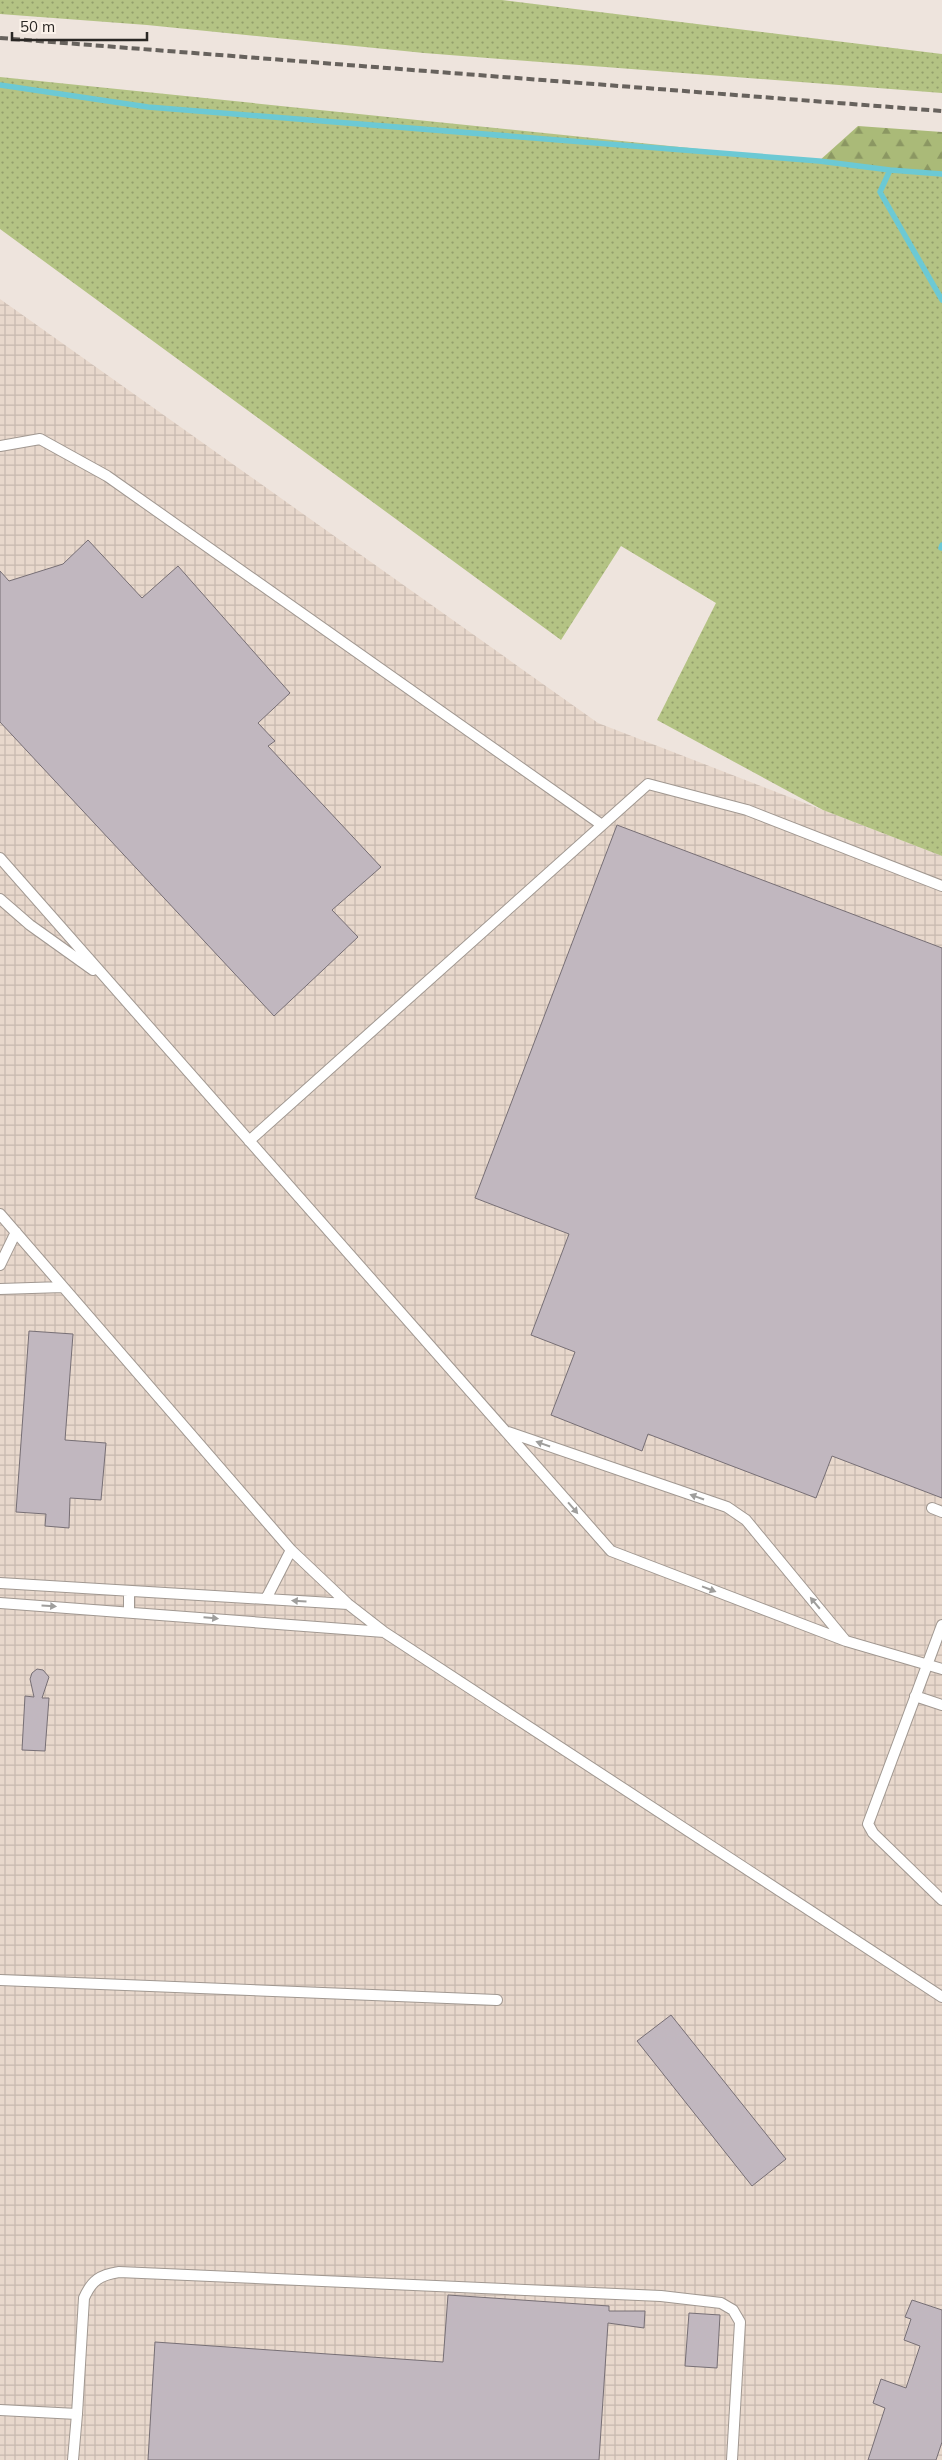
<svg xmlns="http://www.w3.org/2000/svg" width="942" height="2460" viewBox="0 0 942 2460" font-family="Mulish,sans-serif">
  <defs>
    <pattern id="industrial-grid" width="8" height="8" patternUnits="userSpaceOnUse" patternTransform="scale(1.25)"><rect width="8" height="8" fill="#e8d8cc"/><path d="M0 4h8M4 0v8" fill="none" stroke="#c7b9af"/></pattern>
    <pattern id="green-dots" width="8" height="8" patternUnits="userSpaceOnUse" patternTransform="scale(1.25)"><rect width="8" height="8" fill="#b4c384"/><path d="M2 2h.1M6 6h.1" fill="none" stroke="#939e6c" stroke-width="1.8" stroke-linecap="round"/></pattern>
    <pattern id="forest-firs" width="22" height="20" patternUnits="userSpaceOnUse" patternTransform="scale(1.25)"><rect width="22" height="20" fill="#aaba78"/><path d="M5 1l3.5 6h-7zM16 11l3.5 6h-7z" fill="#8b9762"/></pattern>
  </defs>
  <rect width="100%" height="100%" fill="#eee4dd"/>
  <!-- industrial -->
  <path fill="url(#industrial-grid)" d="M0,299L598,723L942,856V2460H0Z"/>
  <!-- green -->
  <path fill="url(#green-dots)" d="M0,0H502L942,54V93L424,53L147,25L0,14Z
    M0,77L942,174V856L823,810L657,720L716,603L621,546L561,640L0,229Z"/>
  <!-- forest -->
  <path fill="url(#forest-firs)" d="M858,126L942,132V174L890,170L819,161Z"/>
  <g fill="none" stroke-linecap="round" stroke-linejoin="round">
    <!-- stream -->
    <path stroke="#6cc9d4" stroke-width="5.5" d="M0,85L148,107L819,161L890,170L942,174
      M890,170L880,192L942,300
      M941,548L942,545"/>
  </g>
  <!-- building -->
  <path fill="#c1b7bf" stroke="#776f75" d="M88,540L142,598L178,566L290,693L258,723L275,741L268,746L381,867L332,910L358,937L274,1016L0,722V571L9,581L63,564Z
    M617,825L942,948V1498L832,1456L816,1498L648,1434L642,1451L551,1415L575,1352L531,1335L569,1234L475,1198Z
    M29,1331L73,1334L65,1440L106,1443L101,1500L70,1498L69,1528L45,1526L46,1514L16,1512Z
    M37,1669L43,1670L49,1677L42,1698H49L45,1751L22,1750L25,1696L34,1697L30,1679L32,1673Z
    M671,2015L786,2159L752,2186L637,2041Z
    M448,2295L609,2306V2311H645L644,2328L608,2323L599,2460H148L155,2342L443,2362Z
    M912,2300L942,2310V2442L936,2460H868L885,2408L873,2403L881,2379L906,2388L920,2346L904,2340L911,2319L905,2317Z
    M689,2313L720,2315L717,2368L685,2366Z"/>
  <g fill="none" stroke-linecap="round" stroke-linejoin="round">
    <!-- service casing -->
    <g stroke="#a19891" stroke-width="12">
      <path id="service" d="M0,446L40,439L107,476L602,825
        M0,858L611,1551L846,1641L942,1669
        M0,899L30,925L93,970
        M249,1141L648,784L747,810L942,886
        M0,1214L291,1550L348,1604L384,1632L942,1997
        M0,1265L16,1232
        M0,1289L63,1287
        M508,1432L727,1507L746,1520L845,1640
        M932,1508L942,1512
        M0,1583L348,1604
        M266,1599L291,1550
        M0,1603L384,1632
        M129,1612V1591
        M942,1625L868,1824L873,1833L942,1900
        M915,1696L942,1705
        M0,1980L497,2000
        M0,2410L77,2414L73,2460
        M77,2414L84,2298C92,2280 100,2275 119,2272L661,2296L721,2303L733,2310L740,2322L732,2460"/>
    </g>
    <!-- service -->
    <use href="#service" stroke="#fff" stroke-width="10"/>
    <!-- rail -->
    <path stroke="#67625d" stroke-width="4" stroke-dasharray="8 4" stroke-linecap="butt" d="M0,38L942,111"/>
  </g>
  <!-- one-way arrows -->
  <defs><path id="oneway-solid" d="M-6-.8H1V-3.2L6.5 0L1 3.2V.8H-6Z" transform="scale(1.25)"/></defs>
  <g fill="#9f9e9c">
    <use href="#oneway-solid" transform="translate(543 1444) rotate(-161)"/>
    <use href="#oneway-solid" transform="translate(697 1497) rotate(-161)"/>
    <use href="#oneway-solid" transform="translate(573 1508) rotate(49)"/>
    <use href="#oneway-solid" transform="translate(709 1589) rotate(21)"/>
    <use href="#oneway-solid" transform="translate(299 1601) rotate(-176)"/>
    <use href="#oneway-solid" transform="translate(815 1603) rotate(-130)"/>
    <use href="#oneway-solid" transform="translate(49 1606) rotate(4)"/>
    <use href="#oneway-solid" transform="translate(211 1618) rotate(5)"/>
  </g>
  <!-- scale -->
  <path d="M12 32v8h135v-8" fill="none" stroke="#2a2724" stroke-width="2.5"/>
  <text x="20" y="32" font-size="15" fill="#2a2724" stroke="#fbf2ea" stroke-width="4" paint-order="stroke">50 m</text>
</svg>
